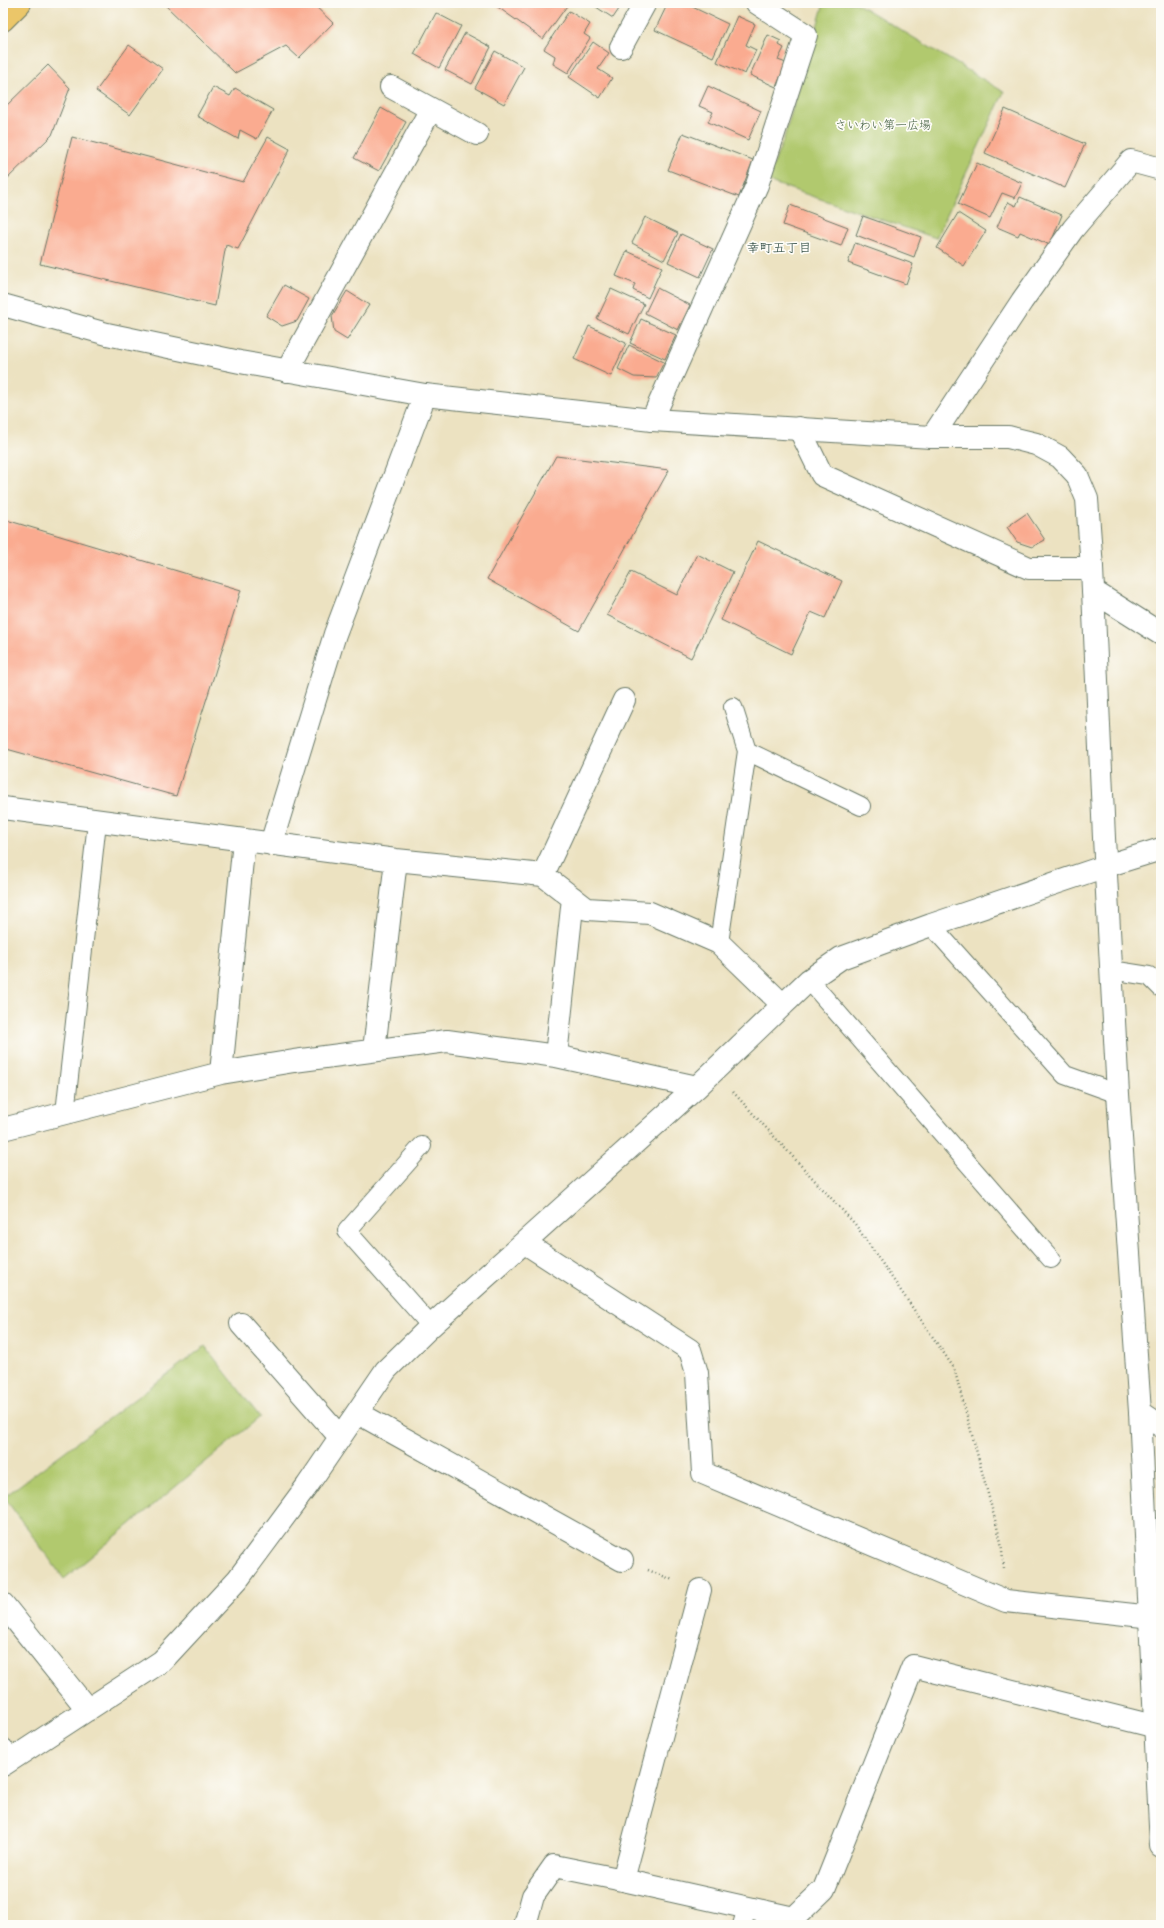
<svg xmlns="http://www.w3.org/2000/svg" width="1164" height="1928" viewBox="0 0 1164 1928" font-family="Pangolin,'Klee One',sans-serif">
  <rect width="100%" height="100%" fill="#fdfcf7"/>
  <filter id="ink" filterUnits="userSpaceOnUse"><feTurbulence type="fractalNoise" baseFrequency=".025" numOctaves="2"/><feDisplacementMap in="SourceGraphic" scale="8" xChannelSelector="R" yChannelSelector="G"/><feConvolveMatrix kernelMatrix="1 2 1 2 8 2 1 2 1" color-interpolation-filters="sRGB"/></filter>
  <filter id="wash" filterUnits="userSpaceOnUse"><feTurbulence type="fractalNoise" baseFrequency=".012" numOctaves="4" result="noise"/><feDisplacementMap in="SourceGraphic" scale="16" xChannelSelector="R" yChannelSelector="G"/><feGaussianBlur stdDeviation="0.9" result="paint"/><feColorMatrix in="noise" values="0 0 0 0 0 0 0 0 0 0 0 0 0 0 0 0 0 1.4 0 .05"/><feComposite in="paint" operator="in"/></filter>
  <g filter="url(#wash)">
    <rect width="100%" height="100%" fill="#ece2c1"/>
    <!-- green -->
    <path fill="#b1c96e" stroke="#688351" d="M824,3H856L1004,92L936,238L767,181L784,138Z
      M205,1346L260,1417L64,1579L4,1497Z"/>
    <g id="blocks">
      <!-- building -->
      <path fill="#faab90" d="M163,3H312L333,23L299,58L286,46L235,73Z
        M492,3H569L543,39Z
        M590,3H623L613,18Z
        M668,3H684L728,24L713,57L655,30Z
        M569,11L590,24L584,34L590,38L568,73L553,64L555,56L544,49Z
        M436,13L461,26L439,68L414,54Z
        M737,16L755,24L746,45L756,50L745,74L717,62Z
        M465,33L491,47L472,84L445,70Z
        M768,35L781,41L779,45L784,48L778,60L786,63L776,87L750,75Z
        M593,42L609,53L598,69L612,78L600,98L569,77Z
        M129,45L163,69L130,115L96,91Z
        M495,51L524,67L504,104L475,88Z
        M48,65L70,88L52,135L3,183V109Z
        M708,86L761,111L748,140L708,122L713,112L699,106Z
        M213,87L230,96L235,88L273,110L257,139L240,130L238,139L197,116Z
        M381,108L406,122L379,171L354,158Z
        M1005,109L1085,144L1065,188L985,153Z
        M683,133L753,160L739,197L668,170Z
        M72,137L243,182L268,137L290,149L238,249L226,245L215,306L40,264Z
        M977,163L1022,183L1015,198L1002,193L990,218L958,204Z
        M1020,197L1062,215L1050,245L1020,232L1018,236L997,227L1008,202L1016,206Z
        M790,205L848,227L841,246L783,225Z
        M958,213L986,231L964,266L937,248Z
        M863,216L921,237L914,257L856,235Z
        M645,217L678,233L664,260L632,243Z
        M681,234L713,249L700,277L668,262Z
        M855,243L913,264L906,284L848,263Z
        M627,251L662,267L648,298L633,290L635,284L616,276Z
        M284,285L309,299L297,321L282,326L266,316Z
        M657,288L690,305L678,330L645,313Z
        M611,289L644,304L629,334L597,319Z
        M347,291L369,305L347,340L334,332L332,316Z
        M641,319L676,335L665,359L630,343Z
        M589,326L626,343L611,376L574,359Z
        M629,345L664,362L656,378L634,377L618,369Z
        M556,456L669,470L579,631L487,579Z
        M1027,513L1045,540L1032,547L1017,542L1007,527Z
        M3,519L241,590L176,796L3,748Z
        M758,541L842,581L825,618L811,612L791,654L721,620Z
        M697,554L733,572L691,658L607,615L631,572L677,595Z"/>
    </g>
  </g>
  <g filter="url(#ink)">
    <use href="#blocks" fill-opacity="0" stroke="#677765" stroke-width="1"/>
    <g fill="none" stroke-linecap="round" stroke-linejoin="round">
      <!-- service casing -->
      <g stroke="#677765" stroke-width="20">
        <path id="service" d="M747,751L861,806
          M931,925L1065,1075L1118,1094
          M719,943L747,751L733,707
          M1111,970L1149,976L1161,988
          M809,980L1051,1259
          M65,1113L97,822
          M422,1146L347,1231L431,1326
          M3,1747L12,1759
          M742,1925L747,1908"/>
      </g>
      <!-- minor casing -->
      <g stroke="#677765" stroke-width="24">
        <path id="minor" d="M621,47L645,3
          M391,87L477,134
          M287,371L431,109
          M652,420L757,185L806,35L757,3
          M799,428L822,475L1029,568H1092
          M932,437L1022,301L1073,229L1131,161L1161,169
          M1093,591L1161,634
          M3,808L396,860L543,875L587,909L650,913L719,943L783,1005
          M271,844L335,634L425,395
          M543,875L624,700
          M374,1050L396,860
          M556,1056L573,898
          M221,1073L244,840
          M3,1129L221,1073L294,1061L447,1041L556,1056L697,1087
          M525,1243L690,1350L697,1373L703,1473L1006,1601L1161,1618
          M241,1324L340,1437
          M1140,1412L1161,1426
          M358,1413L622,1560
          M700,1590L623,1880L794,1918L824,1889L913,1666L1161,1728
          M3,1604L88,1710
          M3,1765L162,1661L238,1579L307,1486L386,1370L431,1326L697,1087L809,980L841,958L931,925L1106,866L1161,849
          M525,1925L533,1896L554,1866L623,1880"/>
      </g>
      <!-- tertiary casing -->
      <g stroke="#677765" stroke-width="24">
        <path id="tertiary" d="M3,305L107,334L240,362L425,395L652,420L932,437H1008L1036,444L1060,457L1077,475L1087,499L1092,568L1104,838L1118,1094L1140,1412L1161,1846"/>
      </g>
      <!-- primary casing -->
      <g stroke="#677765" stroke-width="24">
        <path id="primary" d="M3,20L20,3"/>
      </g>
      <!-- path -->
      <path stroke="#677765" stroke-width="2.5" stroke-dasharray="1 3" stroke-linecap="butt" d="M733,1092L855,1224L954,1368L1001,1542L1004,1568
        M648,1570L673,1580"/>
      <!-- service -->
      <use href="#service" stroke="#fff" stroke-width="18"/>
      <!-- minor -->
      <use href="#minor" stroke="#fff" stroke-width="22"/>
      <!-- tertiary -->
      <use href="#tertiary" stroke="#fff" stroke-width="22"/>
      <!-- primary -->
      <use href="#primary" stroke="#ebc669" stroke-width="22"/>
    </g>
  </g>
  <g text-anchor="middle" stroke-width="3.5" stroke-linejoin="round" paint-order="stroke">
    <!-- park labels -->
    <g font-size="12" fill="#446042" stroke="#fdfcf7">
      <text x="883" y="129">さいわい第一広場</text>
    </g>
    <!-- neighbourhood labels -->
    <g font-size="13" fill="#1f3d34" stroke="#fdfcf7">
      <text x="779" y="252">幸町五丁目</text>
    </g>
  </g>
  <!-- margin -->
  <rect width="1164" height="1928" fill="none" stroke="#fdfcf7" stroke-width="16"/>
</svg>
